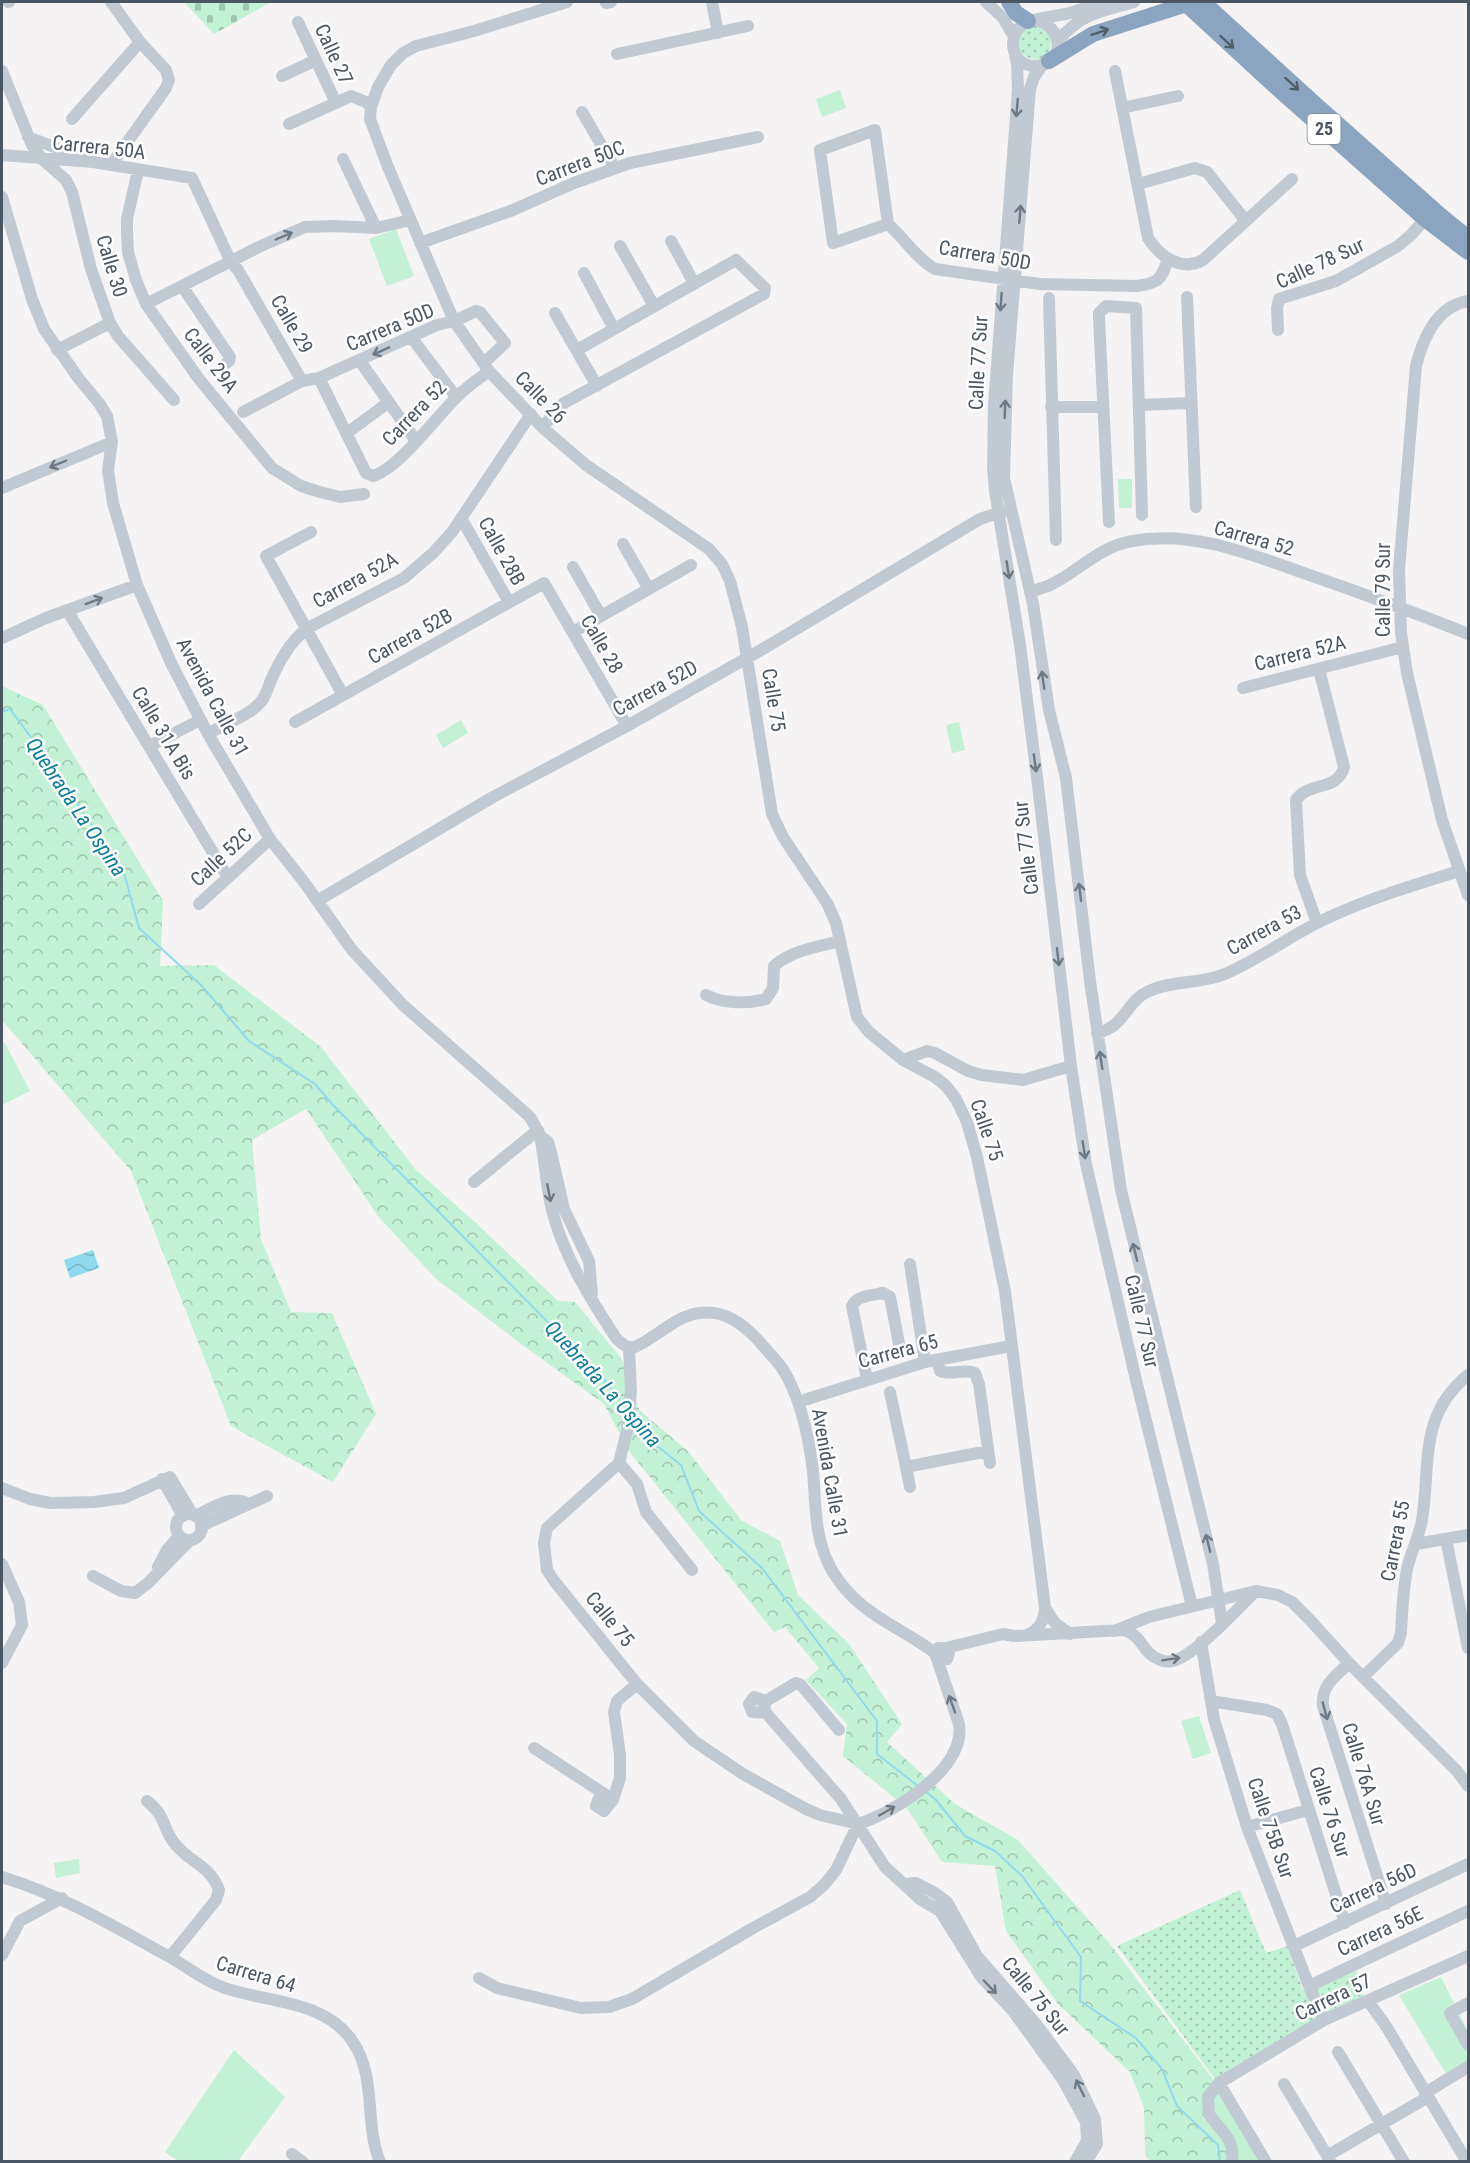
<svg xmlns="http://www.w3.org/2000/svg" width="1470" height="2163" viewBox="0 0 1470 2163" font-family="'Roboto Condensed',sans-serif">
  <defs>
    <pattern id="grass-dots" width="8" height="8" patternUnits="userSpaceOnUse" patternTransform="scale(1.5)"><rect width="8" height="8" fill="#c3f1d5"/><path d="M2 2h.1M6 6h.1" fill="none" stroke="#a0c6b0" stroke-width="1.8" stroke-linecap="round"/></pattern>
    <pattern id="forest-crowns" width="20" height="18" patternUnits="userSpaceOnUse" patternTransform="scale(1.5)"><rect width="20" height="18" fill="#c3f1d5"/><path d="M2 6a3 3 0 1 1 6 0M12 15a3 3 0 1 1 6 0" fill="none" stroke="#a0c6b0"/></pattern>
    <pattern id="cemetery-stones" width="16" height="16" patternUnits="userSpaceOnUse" patternTransform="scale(1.5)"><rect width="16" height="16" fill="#c3f1d5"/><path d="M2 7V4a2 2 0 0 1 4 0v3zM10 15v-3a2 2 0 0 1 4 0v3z" fill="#a0c6b0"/></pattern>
    <pattern id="water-waves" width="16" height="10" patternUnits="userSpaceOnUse" patternTransform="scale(1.5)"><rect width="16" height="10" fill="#90daee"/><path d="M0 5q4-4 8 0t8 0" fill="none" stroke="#78b4c4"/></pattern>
  </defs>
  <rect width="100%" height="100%" fill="#f5f3f3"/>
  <!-- grass -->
  <path fill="url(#grass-dots)" d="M1036,25L1050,34C1055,60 1036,68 1018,50L1020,32Z
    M1240,1890L1266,1953L1287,1946L1303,1990L1355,1967L1364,1997L1215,2079L1117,1946Z"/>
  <!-- forest -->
  <path fill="url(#forest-crowns)" d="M2,686L43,705L163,901L160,966L214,965L321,1047L416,1170L476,1223L558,1301L575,1302L621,1358L639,1410L688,1451L741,1520L780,1541L798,1595L849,1644L902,1724L887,1742L955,1804L1018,1840L1110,1944L1213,2079L1245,2161H1150L1145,2156L1144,2108L1130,2072L1058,2004L1006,1931L995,1866L942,1862L907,1808L843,1756L847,1724L806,1680L819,1668L785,1627L774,1632L629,1451L604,1404L521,1344L435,1278L378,1216L306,1109L252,1140L261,1239L291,1312L332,1313L376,1414L333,1482L231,1426L131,1171L2,1020Z"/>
  <!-- cemetery -->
  <path fill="url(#cemetery-stones)" d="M184,2H271L214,34Z"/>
  <!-- park -->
  <path fill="#c3f1d5" d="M840,90L846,108L822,117L816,99Z
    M396,229L414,276L387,286L369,239Z
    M1118,479H1132V508H1119Z
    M461,720L468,733L443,748L436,735Z
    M959,722L965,750L952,753L946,725Z
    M2,1040L7,1047L30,1091L2,1105Z
    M1199,1716L1211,1753L1193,1759L1181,1721Z
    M79,1859L80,1873L56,1878L54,1863Z
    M1441,1977L1468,2031V2062L1446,2074L1399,1995Z
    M234,2050L285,2097L238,2161H178L165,2152Z
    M1206,2084L1219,2091L1262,2161H1239L1231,2156L1203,2091Z"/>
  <!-- water -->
  <path fill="url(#water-waves)" d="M93,1250L99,1268L70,1278L64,1260Z"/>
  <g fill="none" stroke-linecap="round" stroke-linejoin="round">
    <!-- stream -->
    <path stroke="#90daee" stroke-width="2" d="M2,712L10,709L53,767L124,873L139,928L201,985L249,1041L315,1084L332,1104L603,1378L625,1407
      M634,1419L652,1442L681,1465L699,1511L762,1568L877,1721V1754L918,1786
      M925,1791L936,1800L965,1836L995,1851L1022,1876L1081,1957L1080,2001L1136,2038L1162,2069L1177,2106L1218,2145L1220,2162"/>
    <!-- minor -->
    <path stroke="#c1cad2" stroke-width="12" d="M8,2H9
      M111,2L140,42L166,70L169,80L166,88L111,165
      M567,2L474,31L416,46L403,53L391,65L378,87L371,107L370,119L388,167L454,321L489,371L543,428L586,465L709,549L722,564L730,581L742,627L772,814L783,837L827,903L836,923L857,1017L869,1032L903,1060L935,1077L946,1086L956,1099L967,1122L977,1157L1005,1291L1045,1608C1044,1621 1040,1629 1027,1635
      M712,2L718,33
      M986,2L1003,18L1013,35
      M606,3L611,2
      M1034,20C1064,24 1066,64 1037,66C1010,67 1004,33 1028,21L1070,13L1103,2
      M298,22L336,103
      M1058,41C1081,13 1100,12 1134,2
      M1014,50L1017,64L1018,89L994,405L993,468L995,491L1020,645L1037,777L1071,1066L1086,1164L1136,1380L1192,1606
      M617,54L748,26
      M1043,64L1034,77L1030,89L1007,375L1004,478L1033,604L1049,710L1066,778L1090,981L1121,1190L1213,1564L1222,1623
      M2,71L32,145L42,159L66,180L72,192L91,269L110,323L118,336L174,400
      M1115,71L1148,238C1160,257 1182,272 1203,260L1292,179
      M282,76L316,60
      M1122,108L1178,96
      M582,112L615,168
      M72,119L140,42
      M289,124L351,96L366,102L371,107
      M875,130L888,224L833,243L820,150Z
      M28,137L86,159
      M2,155L93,162L192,178L231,262L238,270L302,381L319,378L437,325L454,321L476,311L480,312L505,343L484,363
      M343,159L376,228
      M138,170L127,219V231L128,252L136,280L146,304L199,379L272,468L301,486L320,492L340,497L364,494
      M1138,184L1195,168L1207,172L1245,220
      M2,197L32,299L44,329L79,379L99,403L107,416L112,442L108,470L113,503L137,585L172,665L208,734L270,839L304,882L352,950L403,1005L530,1117L540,1135C545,1161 546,1188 553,1214C565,1258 591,1300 616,1338C622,1344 626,1348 635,1347C656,1338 675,1316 699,1313C724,1310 741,1322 758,1340C766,1350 777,1360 784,1371C801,1400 809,1438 813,1471C816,1506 814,1541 833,1572C858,1614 899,1626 935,1653
      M888,224C904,238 917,259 935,269L1040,284L1137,286C1159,283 1161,280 1168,259
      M671,241L694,283
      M420,243L513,210L574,183L630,163L758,137
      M620,246L654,306
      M584,273L614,329
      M182,286L230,357L229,361L223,366
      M1187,297L1196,507
      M1049,298L1056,540
      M1468,301C1437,306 1423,338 1416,366L1399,570L1401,633L1407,673L1442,820L1468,895
      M146,304L263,245L305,227L334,226L376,228L411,220
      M555,313L597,386
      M1278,330L1277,308L1279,299L1336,281L1398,246L1411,235L1425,219
      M412,338L456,397
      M57,350L110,323
      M360,361L416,441
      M319,378L366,473L373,476C399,468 436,417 457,397C466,387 478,379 489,371
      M1139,405L1190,403
      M1051,407H1103
      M243,412L302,381
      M543,428L555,411L564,403L764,294L765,288L736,260L577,350
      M347,433L389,402
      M2,488L112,442
      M461,518L509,602
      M1109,522L1099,318V313L1106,306L1136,308L1142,515
      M311,532L266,556L343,695
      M623,544L649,589
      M573,567L601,616
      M1030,592C1036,590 1042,588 1048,586C1077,573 1098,547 1132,541C1196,529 1259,558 1318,578C1369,596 1419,614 1468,634
      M67,610L227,876
      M573,632L691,565
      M2,638L46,618L137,585
      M1243,688L1403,647
      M295,722L544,583L627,726
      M208,734C225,723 251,716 263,699C267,693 269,684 272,678C281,658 290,643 306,629L404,578L433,553L452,532L531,414
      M150,746L200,720
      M317,901L493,797L627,726L761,650L980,519L1004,511
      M199,904L270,839
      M1317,923L1300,875L1296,800C1309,781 1337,792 1344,767L1319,669
      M706,995C723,1004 747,1004 766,999L773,988L774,966C792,950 818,947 840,941
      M1097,1033C1125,1027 1126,1001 1149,991C1173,980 1201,984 1225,974C1257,960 1286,939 1317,923C1363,900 1411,886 1459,871
      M903,1060L927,1051L935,1053L968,1071L982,1075L1023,1080L1071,1066
      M543,1138L548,1142L551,1152L564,1209L589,1261L592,1294
      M474,1182L538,1130
      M910,1264L925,1362
      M629,1348L631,1391L627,1431L619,1463L547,1528L544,1543L547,1570L555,1582L637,1684L694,1741L743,1774L806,1809L820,1815L858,1824
      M937,1360L940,1371C951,1376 964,1368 975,1373L979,1384L990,1463
      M867,1379L852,1306C856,1296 872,1295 883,1293L890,1297L901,1354
      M890,1392L906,1467L988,1451
      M798,1402L925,1362L1011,1346
      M619,1463L637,1484L646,1512L692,1570
      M906,1467L910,1487
      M162,1479L183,1516
      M2,1488L30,1499L50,1503L94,1502L124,1498L170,1477L193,1515
      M176 1527a13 13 0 1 1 26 0a13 13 0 1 1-26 0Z
      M195,1516C213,1508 230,1494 249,1504
      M201,1526L267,1496
      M1446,1539L1468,1648
      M1416,1544L1468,1535
      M2,1564L19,1602L22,1625L2,1663
      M158,1567L167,1550L179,1536
      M93,1576L121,1591L135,1593L148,1583L190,1540
      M1045,1608L1055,1623L1070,1634
      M1114,1631L1149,1617L1256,1591L1278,1595L1292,1602L1310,1620L1349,1663L1457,1771L1468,1786
      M1201,1642L1214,1719L1247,1827L1309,1986L1324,2020
      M946,1648L1003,1634L1014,1636L1123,1630C1143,1635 1141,1652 1158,1659C1162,1661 1167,1662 1172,1661C1194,1657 1237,1609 1255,1592
      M1349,1663C1335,1677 1321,1685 1323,1706L1386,1904
      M1363,1677L1398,1643L1401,1633C1402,1612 1403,1590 1407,1569C1411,1552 1419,1537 1422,1520C1431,1464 1418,1416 1468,1375
      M1211,1701L1267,1710L1277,1714L1282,1724L1345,1923
      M766,1713L841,1799L885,1867L920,1899L940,1911L982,1978L1013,2011L1063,2080L1086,2122L1087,2141L1075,2162
      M766,1713L764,1707L766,1701L796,1683L801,1685L839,1730
      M766,1713L752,1712L749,1704L754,1697L766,1701
      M534,1748L606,1795
      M601,1792L596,1806L604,1811L613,1800L620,1778V1755L614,1712L617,1701L637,1684
      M147,1801C167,1817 162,1828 175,1844C190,1863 210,1865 219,1890L216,1900L170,1957
      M858,1824C895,1812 966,1769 959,1724L935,1653L938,1648H946L949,1653L947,1659H938
      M1247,1827L1308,1810
      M2,1877C61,1895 112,1925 166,1955C185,1965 201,1979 222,1987C265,2003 325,1999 353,2042C377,2078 364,2123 380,2162
      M904,1884L916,1883L935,1893L947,1902L977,1956L1037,2025L1074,2075L1095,2119L1097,2144L1086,2162
      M1294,1946L1468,1864
      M2,1955L20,1921L62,1898
      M479,1978L497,1988L581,2008L609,2007L632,1999L753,1928L810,1897L824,1885L836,1870L858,1824
      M1309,1986L1468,1911
      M1368,2001L1386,2026L1467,2162
      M1468,2003L1450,2013L1468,2045
      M1338,2052L1404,2162
      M1219,2083L1266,2162
      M1284,2084L1331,2162
      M1425,2093L1468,2067
      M292,2154L303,2162
      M1327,2156L1428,2097
      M1232,2162C1235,2137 1220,2131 1209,2114L1208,2097L1219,2083L1324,2020L1468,1956"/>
    <!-- highway -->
    <path stroke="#8ba5c1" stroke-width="16" d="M1009,2L1016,13L1028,21
      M1184,2L1274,85L1425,219L1468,252
      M1203,2L1316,105L1441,216L1468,238
      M1049,61L1093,34L1187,4"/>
  </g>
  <!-- one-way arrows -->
  <defs><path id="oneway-shaft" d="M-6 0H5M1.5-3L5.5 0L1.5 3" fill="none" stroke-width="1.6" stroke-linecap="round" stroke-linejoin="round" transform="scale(1.5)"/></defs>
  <g stroke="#505e6b">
    <use href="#oneway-shaft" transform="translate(1100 32) rotate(-19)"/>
    <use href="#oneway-shaft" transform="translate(1227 42) rotate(43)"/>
    <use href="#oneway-shaft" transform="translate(1292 84) rotate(42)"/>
  </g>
  <g stroke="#6e7983">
    <use href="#oneway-shaft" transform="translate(1017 108) rotate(95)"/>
    <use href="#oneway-shaft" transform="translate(1020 214) rotate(-85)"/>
    <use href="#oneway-shaft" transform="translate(284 236) rotate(-23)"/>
    <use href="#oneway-shaft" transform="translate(1001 302) rotate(94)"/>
    <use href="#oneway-shaft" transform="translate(381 351) rotate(156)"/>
    <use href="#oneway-shaft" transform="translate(1005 409) rotate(-88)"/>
    <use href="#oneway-shaft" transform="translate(58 464) rotate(157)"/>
    <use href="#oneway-shaft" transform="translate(1008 570) rotate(81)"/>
    <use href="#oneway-shaft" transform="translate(94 601) rotate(-20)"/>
    <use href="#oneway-shaft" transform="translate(1043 680) rotate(-98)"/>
    <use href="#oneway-shaft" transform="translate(1035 763) rotate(82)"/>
    <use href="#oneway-shaft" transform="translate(1080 892) rotate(-97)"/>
    <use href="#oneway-shaft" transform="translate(1058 957) rotate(83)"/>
    <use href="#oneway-shaft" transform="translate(1101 1060) rotate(-98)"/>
    <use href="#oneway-shaft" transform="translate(1084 1150) rotate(81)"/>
    <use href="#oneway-shaft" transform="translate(549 1193) rotate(79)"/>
    <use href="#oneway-shaft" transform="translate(1135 1252) rotate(-104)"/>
    <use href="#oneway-shaft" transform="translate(1208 1543) rotate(-104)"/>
    <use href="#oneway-shaft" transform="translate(1171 1659) rotate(-9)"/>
    <use href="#oneway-shaft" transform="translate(952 1704) rotate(-110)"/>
    <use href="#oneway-shaft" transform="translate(1325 1711) rotate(75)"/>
    <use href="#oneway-shaft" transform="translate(887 1811) rotate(-30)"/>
    <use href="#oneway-shaft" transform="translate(990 1987) rotate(46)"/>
    <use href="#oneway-shaft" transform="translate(1080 2088) rotate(-116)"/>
  </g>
  <g text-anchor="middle" stroke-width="5" stroke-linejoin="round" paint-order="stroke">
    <!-- shield labels -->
    <rect fill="#fff" stroke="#808990" stroke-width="1.5" x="1307.5" y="114" width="33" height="30" rx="4.5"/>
    <g font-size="18" font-weight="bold" fill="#4a5661">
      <text x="1324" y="135">25</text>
    </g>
    <!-- street labels -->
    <g font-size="20" fill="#4a5661" stroke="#fff">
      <text transform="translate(334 54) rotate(65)" y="7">Calle 27</text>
      <text transform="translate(99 147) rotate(6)" y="7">Carrera 50A</text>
      <text transform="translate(580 163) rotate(-21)" y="7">Carrera 50C</text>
      <text transform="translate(985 255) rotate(10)" y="7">Carrera 50D</text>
      <text transform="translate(1320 263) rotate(-25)" y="7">Calle 78 Sur</text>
      <text transform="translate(112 266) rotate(73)" y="7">Calle 30</text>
      <text transform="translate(292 324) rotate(60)" y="7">Calle 29</text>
      <text transform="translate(390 327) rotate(-23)" y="7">Carrera 50D</text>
      <text transform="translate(211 360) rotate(53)" y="7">Calle 29A</text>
      <text transform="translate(978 363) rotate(-87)" y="7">Calle 77 Sur</text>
      <text transform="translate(541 397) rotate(46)" y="7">Calle 26</text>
      <text transform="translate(414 413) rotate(-46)" y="7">Carrera 52</text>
      <text transform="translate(1254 538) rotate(16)" y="7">Carrera 52</text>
      <text transform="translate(502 551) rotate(61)" y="7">Calle 28B</text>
      <text transform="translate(355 580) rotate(-29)" y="7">Carrera 52A</text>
      <text transform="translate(1383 590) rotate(-90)" y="7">Calle 79 Sur</text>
      <text transform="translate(410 636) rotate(-29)" y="7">Carrera 52B</text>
      <text transform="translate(602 644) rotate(60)" y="7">Calle 28</text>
      <text transform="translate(1300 653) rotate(-14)" y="7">Carrera 52A</text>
      <text transform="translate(655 688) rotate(-29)" y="7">Carrera 52D</text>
      <text transform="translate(213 697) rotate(62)" y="7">Avenida Calle 31</text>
      <text transform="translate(774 700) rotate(81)" y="7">Calle 75</text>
      <text transform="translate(164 733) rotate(59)" y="7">Calle 31A Bis</text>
      <text transform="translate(1026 848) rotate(-97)" y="7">Calle 77 Sur</text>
      <text transform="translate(221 857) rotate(-43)" y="7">Calle 52C</text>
      <text transform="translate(1264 930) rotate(-29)" y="7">Carrera 53</text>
      <text transform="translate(987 1130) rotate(71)" y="7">Calle 75</text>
      <text transform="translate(1142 1321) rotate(77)" y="7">Calle 77 Sur</text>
      <text transform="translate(898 1351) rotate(-15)" y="7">Carrera 65</text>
      <text transform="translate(830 1473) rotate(80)" y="7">Avenida Calle 31</text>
      <text transform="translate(1395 1541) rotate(-79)" y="7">Carrera 55</text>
      <text transform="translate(610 1619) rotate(51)" y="7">Calle 75</text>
      <text transform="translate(1364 1774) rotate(73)" y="7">Calle 76A Sur</text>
      <text transform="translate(1330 1812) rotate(72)" y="7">Calle 76 Sur</text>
      <text transform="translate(1271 1828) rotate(71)" y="7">Calle 75B Sur</text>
      <text transform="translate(1373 1888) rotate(-25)" y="7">Carrera 56D</text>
      <text transform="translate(1380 1931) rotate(-25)" y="7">Carrera 56E</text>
      <text transform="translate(256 1974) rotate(17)" y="7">Carrera 64</text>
      <text transform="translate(1036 1996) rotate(51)" y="7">Calle 75 Sur</text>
      <text transform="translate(1333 1997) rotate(-26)" y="7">Carrera 57</text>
    </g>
    <!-- water labels -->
    <g font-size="21" font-style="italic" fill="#0c7c9b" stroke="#fff">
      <text transform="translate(76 807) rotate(56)" y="7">Quebrada La Ospina</text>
      <text transform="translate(603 1384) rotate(48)" y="7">Quebrada La Ospina</text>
    </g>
  </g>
  <!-- border -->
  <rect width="1470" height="2163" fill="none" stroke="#4a5661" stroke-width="6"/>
</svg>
